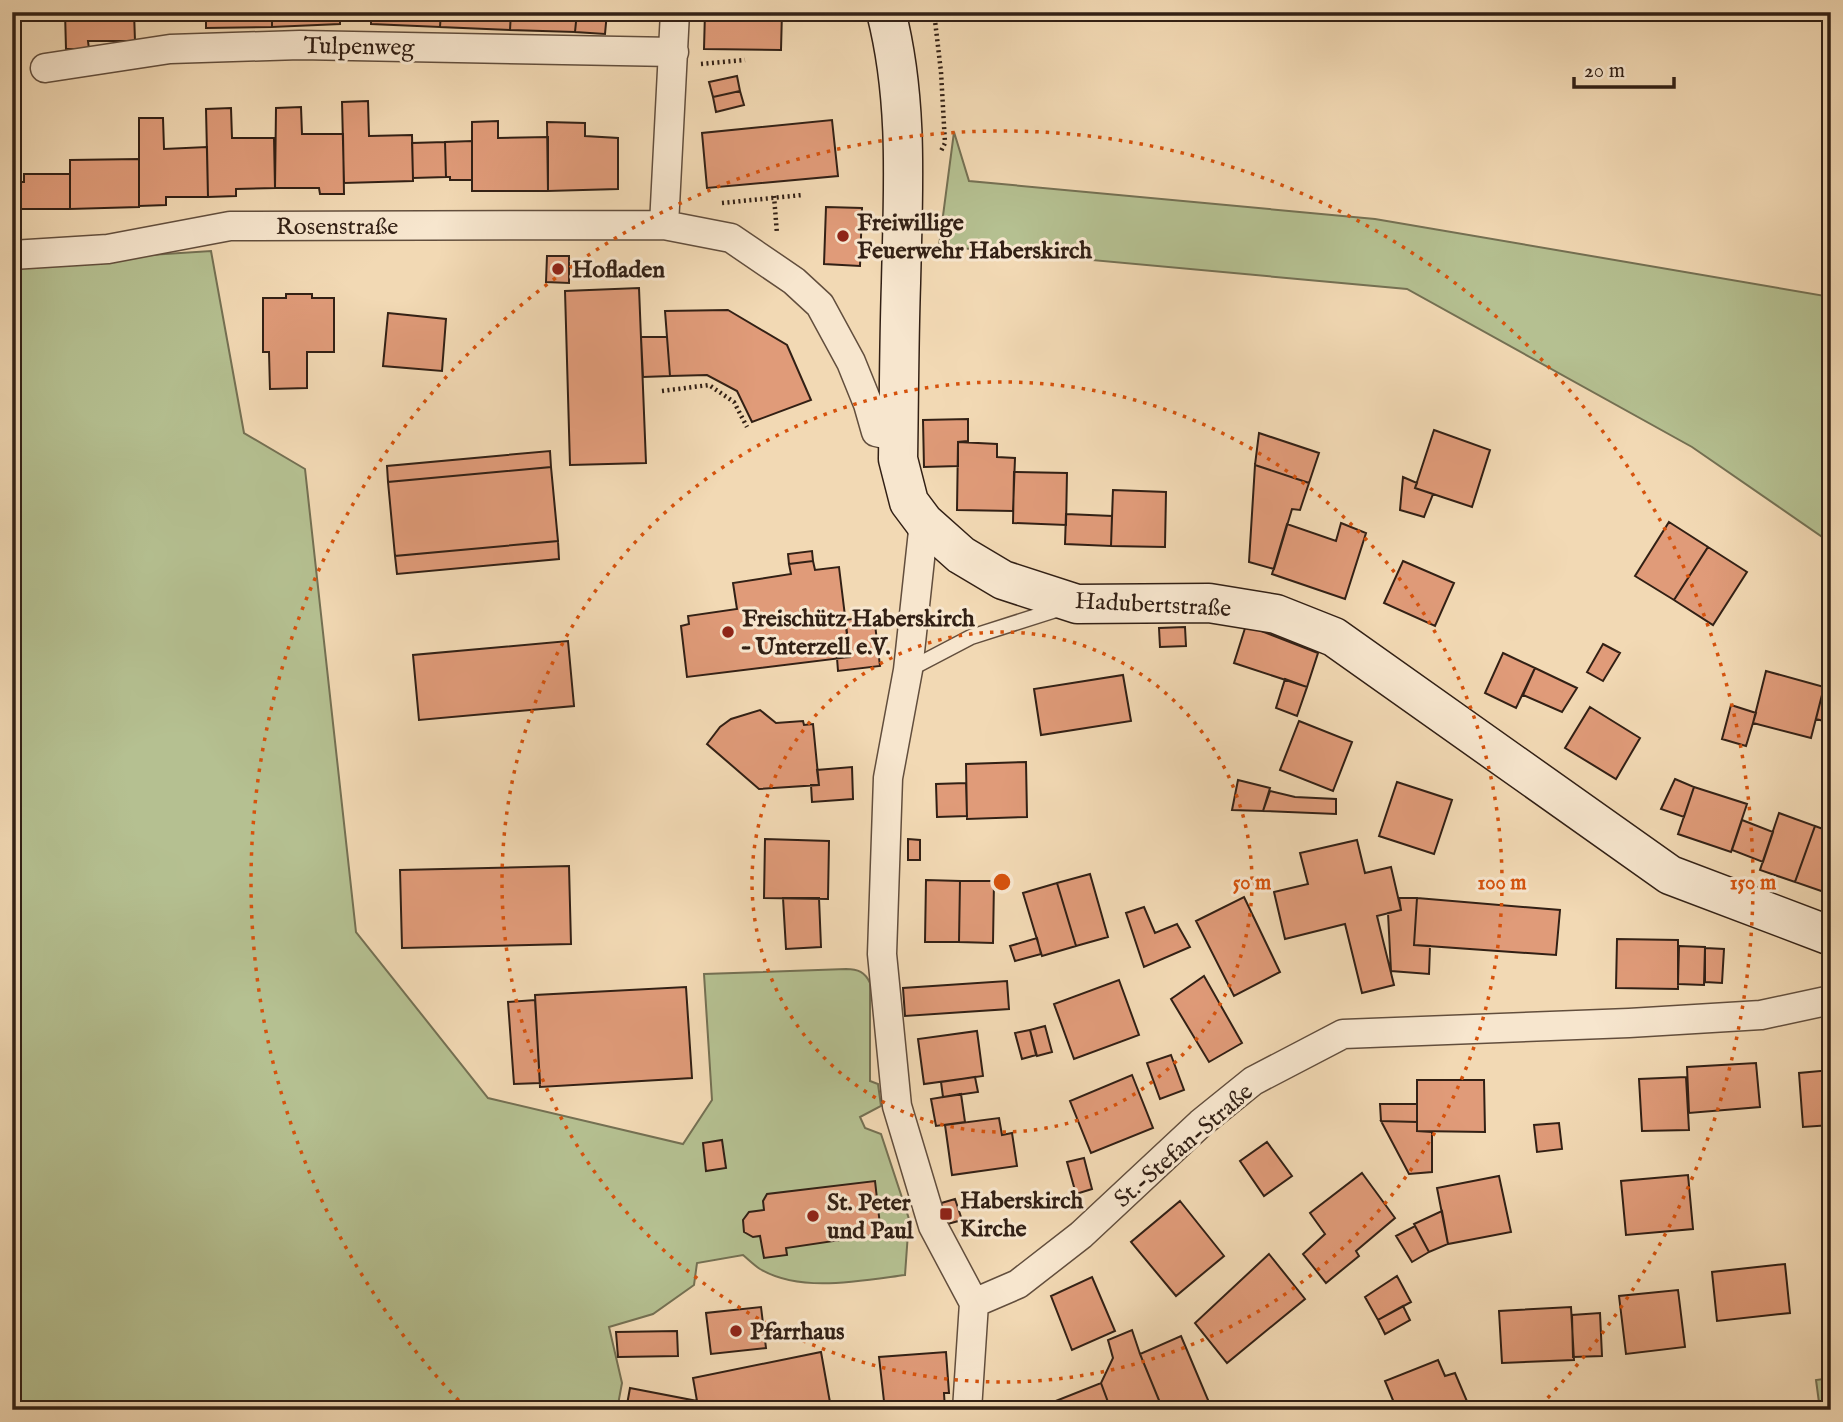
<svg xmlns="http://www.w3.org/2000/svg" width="1843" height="1422" viewBox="0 0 1843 1422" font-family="'IM FELL English',serif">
  <rect width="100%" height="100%" fill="#f2d9b4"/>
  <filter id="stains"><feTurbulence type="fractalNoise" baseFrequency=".00286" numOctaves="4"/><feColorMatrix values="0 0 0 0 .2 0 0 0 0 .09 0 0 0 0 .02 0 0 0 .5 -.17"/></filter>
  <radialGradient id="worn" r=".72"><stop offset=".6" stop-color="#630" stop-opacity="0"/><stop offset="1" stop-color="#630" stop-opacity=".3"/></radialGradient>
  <!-- green -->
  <path fill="#b5c091" stroke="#747053" stroke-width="2" d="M954,132L969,181L1375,219L1831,297V543L1692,447L1407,289L939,246Z
    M211,251L244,433L305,469L356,932L488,1098L683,1144L712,1100L704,974L846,969C858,969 865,972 870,983V1081L878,1084L881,1106L860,1117L865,1128L881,1134L909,1219L905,1275C860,1281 800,1293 760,1269C754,1265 748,1259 743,1255L697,1263L694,1285L653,1314L609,1327L622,1383L617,1410H12V264Z
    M1831,1378V1410H1820L1816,1380Z"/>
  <!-- building -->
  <path fill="#e09b79" stroke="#322015" stroke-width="2" d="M65,12H134L135,41H88L89,49H66Z
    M206,12H272V27L206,28Z
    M272,12H340V24L272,27Z
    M371,12H441L440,27L371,24Z
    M441,12H511L510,30L440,27Z
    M511,12H577L575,32L510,30Z
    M577,12H607L605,34L575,32Z
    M705,12H782L781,50L704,49Z
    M737,76L740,91L713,97L709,82Z
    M740,91L744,105L716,112L713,97Z
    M368,101L369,136L412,135L413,181L344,183L342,102Z
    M301,107L302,134H343L344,194H320L319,188H275L276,108Z
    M231,108L232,138H274L275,188L236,189V196L208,197L206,109Z
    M139,118H163L164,149L207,147L208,197H166V205L139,206Z
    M832,120L838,176L707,188L702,133Z
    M498,121V138L548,137V191H472V122Z
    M547,122L585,123V136L618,138V189L548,191Z
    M472,141V180H450V177H446L445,142Z
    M445,142L446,177L413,178L412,143Z
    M139,159V207L70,209V160Z
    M24,174H70V209H12V182H24Z
    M826,207L862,208L860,266L824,264Z
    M547,256H569V283L546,282Z
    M639,288L646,463L570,465L565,291Z
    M286,294H312V298H334V352H307V388L270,389L269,352H263V298H286Z
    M728,310L787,345L811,400L752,422L737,391L707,375L670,376L665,311Z
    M388,313L446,319L442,371L383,366Z
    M641,337H667L670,376L643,377Z
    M968,419V441L958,442V466L924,467L923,420Z
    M1434,430L1490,450L1472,507L1415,488Z
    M1259,433L1319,453L1309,483L1255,465Z
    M958,442L997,444V457L1015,458L1013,511L957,510Z
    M550,451L551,467L388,482L387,466Z
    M1255,465L1309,483L1300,510L1292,509L1274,569L1249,562Z
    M551,467L558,541L395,556L388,482Z
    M1014,472L1067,473L1066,525L1013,523Z
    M1403,477L1417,483L1415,488L1433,494L1424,517L1400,510Z
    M1113,490L1166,492L1165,547L1111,546Z
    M1066,514L1112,516L1111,546L1065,544Z
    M1669,522L1708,547L1674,600L1635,576Z
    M1341,523L1366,533L1345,599L1272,574L1287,524L1336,541Z
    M558,541L559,559L397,574L395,556Z
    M1708,547L1747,572L1713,625L1674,600Z
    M812,551L813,561L789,564L788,554Z
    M813,561L815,570L839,567L850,657L687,677L681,626L689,624L688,616L737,609L733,583L791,574L789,564Z
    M1403,561L1454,583L1435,626L1384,603Z
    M874,616L880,666L838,671L837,658L850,657L845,620Z
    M1246,625L1318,653L1307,687L1234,663Z
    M1185,627L1186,646L1160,647L1159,628Z
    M568,641L574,706L419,720L413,655Z
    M1603,644L1620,653L1603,681L1587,672Z
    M1503,653L1535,668L1516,708L1485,693Z
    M1535,668L1577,688L1562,712L1523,695Z
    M1766,671L1824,687L1811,738L1753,723Z
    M1123,675L1131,721L1041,735L1034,689Z
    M1285,679L1307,687L1297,716L1276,708Z
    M1824,687L1831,689V723L1816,719Z
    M1731,705L1756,713L1746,746L1722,739Z
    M1590,707L1640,738L1616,779L1565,748Z
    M760,710L776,723L803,721L804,725L813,724L819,785L759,789L707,744L720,727L731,719Z
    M1299,721L1352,742L1333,791L1280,770Z
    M1026,762L1027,817L967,819L966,764Z
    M852,767L853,799L812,802L811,785H819L817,770Z
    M1675,779L1694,787L1684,817L1661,809Z
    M1238,780L1270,788L1263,811L1232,810Z
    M1397,782L1452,800L1434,854L1379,836Z
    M966,783L967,816L937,817L936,784Z
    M1694,787L1747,804L1731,852L1678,834Z
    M1270,791L1295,797L1336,799V814L1263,811Z
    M1779,813L1815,826L1795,882L1760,870Z
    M1742,820L1773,832L1763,862L1732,850Z
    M1815,826L1831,832L1830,894L1795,882Z
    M765,839L829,841L828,899L764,898Z
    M908,839L920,840V860H908Z
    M1357,840L1365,873L1391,867L1401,910L1377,916L1394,985L1362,993L1345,924L1285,939L1274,892L1308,884L1300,853Z
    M569,866L571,944L402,948L400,870Z
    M1090,874L1108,937L1076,946L1057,883Z
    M926,880L960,881L959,942H925Z
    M960,881H994L993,943L959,942Z
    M1057,883L1076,946L1042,956L1023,893Z
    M1244,897L1280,972L1234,996L1196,921Z
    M783,898H819L821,947L786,949Z
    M1399,898H1417L1414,945L1430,946L1429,974L1391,971L1388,913L1401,910Z
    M1417,898L1560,910L1556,955L1414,945Z
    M1144,907L1155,933L1177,924L1190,947L1144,967L1126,913Z
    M1037,938L1041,954L1015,961L1010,946Z
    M1617,939L1678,940V989L1616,988Z
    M1679,946L1705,947L1704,985L1678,984Z
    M1705,948L1724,949L1722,983L1705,982Z
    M1204,976L1242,1043L1209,1062L1171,999Z
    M1119,980L1139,1035L1074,1059L1054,1004Z
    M1007,981L1009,1009L905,1016L903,988Z
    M686,987L692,1078L540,1087L535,995Z
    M535,1000L540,1083L514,1084L508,1002Z
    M1045,1026L1052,1052L1037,1056L1030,1030Z
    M1030,1030L1036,1055L1022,1059L1015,1033Z
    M977,1031L983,1076L924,1084L918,1039Z
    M1171,1055L1184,1090L1160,1099L1147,1063Z
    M1756,1063L1760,1107L1689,1113L1687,1067Z
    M1831,1070V1125L1803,1127L1799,1073Z
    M1132,1075L1153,1128L1091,1153L1070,1101Z
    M975,1077L978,1092L943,1097L941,1082Z
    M1686,1077L1689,1130L1642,1131L1639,1079Z
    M1417,1080H1484L1485,1132L1417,1131Z
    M961,1094L965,1122L936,1126L931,1099Z
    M1380,1104H1417V1122L1381,1121Z
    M999,1118L1002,1135L1012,1133L1017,1166L952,1175L945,1125Z
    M1381,1121L1417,1122V1131L1432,1132V1172L1409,1174Z
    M1559,1123L1562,1149L1537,1152L1534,1125Z
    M722,1140L726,1168L706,1171L703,1143Z
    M1267,1142L1292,1176L1264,1196L1240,1161Z
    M1084,1158L1092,1189L1076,1194L1067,1162Z
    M1362,1173L1395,1218L1356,1251L1359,1256L1326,1283L1303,1254L1325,1234L1310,1213Z
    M1688,1175L1693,1229L1626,1235L1621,1181Z
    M1499,1176L1511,1232L1448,1244L1437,1188Z
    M875,1181L881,1234L786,1248L787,1255L764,1258L760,1236L753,1237L744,1232L743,1220L749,1212L764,1210L763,1201L767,1194Z
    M955,1199L962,1220L944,1225L938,1204Z
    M1180,1201L1224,1256L1176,1296L1131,1242Z
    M1442,1211L1448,1244L1429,1252L1414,1224Z
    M1415,1226L1429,1252L1412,1262L1396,1236Z
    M1269,1254L1305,1299L1227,1363L1195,1323Z
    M1785,1264L1790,1313L1717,1321L1712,1272Z
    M1397,1276L1411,1302L1378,1320L1365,1297Z
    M1092,1277L1115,1331L1072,1350L1051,1296Z
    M1678,1290L1685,1347L1626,1354L1619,1296Z
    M1403,1306L1410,1320L1385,1334L1378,1320Z
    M761,1307L766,1348L711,1354L706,1313Z
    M1571,1307L1574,1360L1502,1363L1499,1311Z
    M1600,1313L1602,1356L1573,1357L1572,1315Z
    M1132,1330L1140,1354L1163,1410H1111L1101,1383L1113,1358L1108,1340Z
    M677,1331L678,1356L618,1357L616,1332Z
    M1181,1336L1211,1407L1205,1410H1163L1140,1354Z
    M821,1352L831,1408L818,1410H703L697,1401L693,1378Z
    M946,1352L949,1393H944L945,1410H885L879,1357Z
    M1438,1360L1445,1376L1455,1373L1469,1406L1459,1410H1397L1385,1381Z
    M1101,1383L1111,1410H1033Z
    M630,1388L697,1401L703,1410H626Z"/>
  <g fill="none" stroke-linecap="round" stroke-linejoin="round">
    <!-- lane casing -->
    <g stroke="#624e3d" stroke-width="17">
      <path id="lane" d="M908,670L971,637L1062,608"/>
    </g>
    <!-- street casing -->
    <g stroke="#624e3d" stroke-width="31">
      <path id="street" d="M45,68L170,49L300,45L674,52
        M664,225L675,12
        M12,255L108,249L230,226L664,225L731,238L794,281L820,305L851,362L868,404L876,432L898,437
        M924,522L908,670L888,778L882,954L897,1106L933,1226L974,1303
        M974,1303L1018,1284L1081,1235L1201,1123L1253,1081L1343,1034L1629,1023L1761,1015L1831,1000
        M967,1410L974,1303"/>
    </g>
    <!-- secondary casing -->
    <g stroke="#322015" stroke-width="41">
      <path id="secondary" d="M886,12C909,101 903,192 901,283C899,342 899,400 898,459L909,502L924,522L961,555L1003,580L1077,604L1209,603L1276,614L1334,637L1670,875L1831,936"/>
    </g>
    <!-- path -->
    <path stroke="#322015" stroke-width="4.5" stroke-dasharray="2 3.5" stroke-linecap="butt" d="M934,12L941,72L945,143L940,153
      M701,64L745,60
      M774,196L777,234
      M722,203L802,195
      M662,391L709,385L734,402L747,427"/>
    <!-- lane -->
    <use href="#lane" stroke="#f7e6ce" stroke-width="14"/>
    <!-- street -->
    <use href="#street" stroke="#f7e6ce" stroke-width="28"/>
    <!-- secondary -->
    <use href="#secondary" stroke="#f7e6ce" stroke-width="38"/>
  </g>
  <!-- distance rings -->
  <g fill="none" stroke="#d6530d" stroke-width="3.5" stroke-dasharray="3.5 7">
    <circle cx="1002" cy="882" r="250"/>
    <circle cx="1002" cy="882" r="500"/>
    <path d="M466 1408A751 751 0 1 1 1538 1408"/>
  </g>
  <!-- markers -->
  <g fill="#8f2418" stroke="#f7e6ce" stroke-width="2.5">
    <circle cx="843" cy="236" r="7"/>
    <circle cx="558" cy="269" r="7"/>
    <circle cx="728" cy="632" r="7"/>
    <rect x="939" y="1207" width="14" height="14" rx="3.5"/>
    <circle cx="813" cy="1216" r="7"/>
    <circle cx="736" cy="1331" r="7"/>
  </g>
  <g text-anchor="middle" stroke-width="6" stroke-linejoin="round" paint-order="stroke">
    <!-- street labels -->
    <g font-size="24" fill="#322015" stroke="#f7e6ce">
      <text transform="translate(359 46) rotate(1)" y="8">Tulpenweg</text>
      <text x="337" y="234">Rosenstraße</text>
      <text transform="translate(1153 604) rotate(3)" y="8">Hadubertstraße</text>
      <text transform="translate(1183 1145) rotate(-41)" y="8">St.-Stefan-Straße</text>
    </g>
    <!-- poi labels -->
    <g font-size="24" font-weight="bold" fill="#322015" stroke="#f7e6ce" text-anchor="start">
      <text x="857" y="230">Freiwillige<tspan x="857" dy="28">Feuerwehr Haberskirch</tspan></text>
      <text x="572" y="277">Hofladen</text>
      <text x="742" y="626">Freischütz Haberskirch<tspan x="742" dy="28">– Unterzell e.V.</tspan></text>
      <text x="960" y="1208">Haberskirch<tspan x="960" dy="28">Kirche</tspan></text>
      <text x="827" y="1210">St. Peter<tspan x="827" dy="28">und Paul</tspan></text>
      <text x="750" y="1339">Pfarrhaus</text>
    </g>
  </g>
  <circle cx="1002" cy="882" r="10" fill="#d6530d" stroke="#f7e6ce" stroke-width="3.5"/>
  <g font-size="21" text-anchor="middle" font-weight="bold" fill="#d6530d" stroke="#f7e6ce" stroke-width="6" stroke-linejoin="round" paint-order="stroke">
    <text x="1252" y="889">50 m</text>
    <text x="1502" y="889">100 m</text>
    <text x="1753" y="889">150 m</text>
  </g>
  <!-- margin -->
  <rect width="1843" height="1422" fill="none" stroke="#f2d9b4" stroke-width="42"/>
  <rect x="14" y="14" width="1815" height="1394" fill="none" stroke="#322015" stroke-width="3.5"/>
  <rect x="21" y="21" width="1801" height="1380" fill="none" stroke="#322015" stroke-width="2"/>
  <!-- scale -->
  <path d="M1574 77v10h100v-10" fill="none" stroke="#322015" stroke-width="3.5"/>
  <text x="1584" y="77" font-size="21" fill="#322015" stroke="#f7e6ce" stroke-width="5" paint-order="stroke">20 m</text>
  <rect width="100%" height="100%" filter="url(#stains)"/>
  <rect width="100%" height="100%" fill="url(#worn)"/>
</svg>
